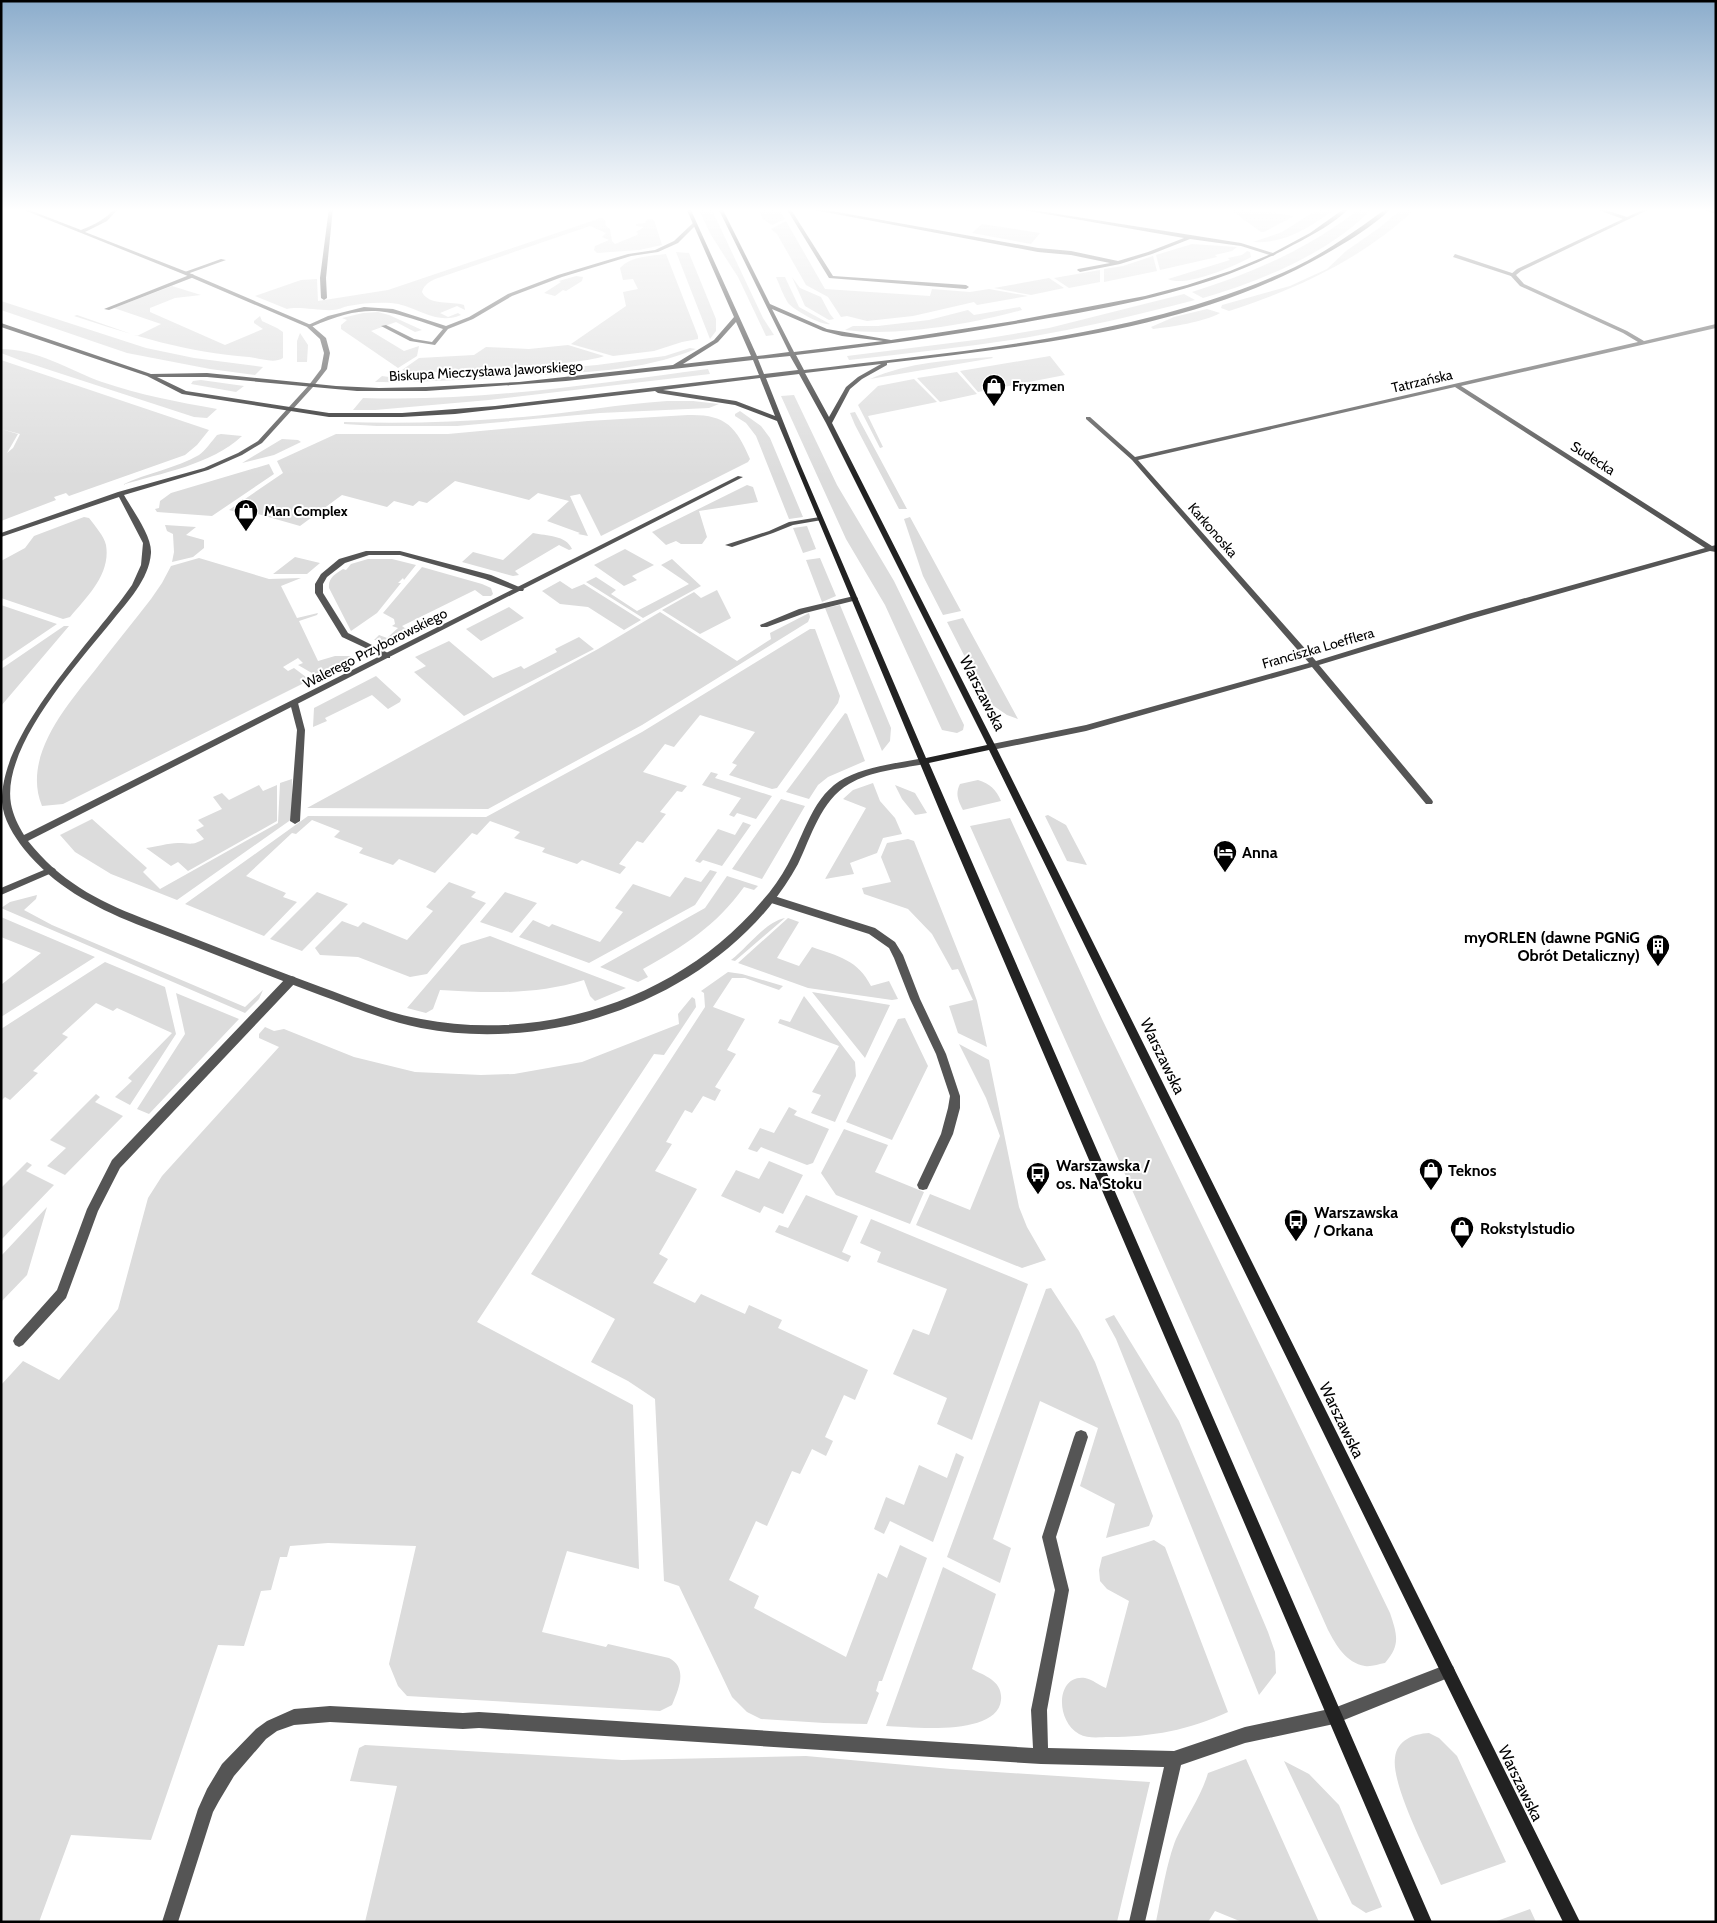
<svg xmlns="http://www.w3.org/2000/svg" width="1717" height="1923" viewBox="0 0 1717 1923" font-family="Cabin,sans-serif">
  <rect width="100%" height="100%" fill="#fff"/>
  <!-- green -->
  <path fill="#dcdcdc" d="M698,208H711L763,318L774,335L766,336L738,277L711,235Z
    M758,208H778L785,219L772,225L763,219Z
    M1228,208H1245L1294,216L1264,232H1261Z
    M1320,208H1336C1311,227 1285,244 1253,242L1282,232Z
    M1360,208H1373C1328,254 1263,280 1203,298L1192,292C1252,273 1311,248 1360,208Z
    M1403,208H1416C1364,258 1297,289 1229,311L1221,308L1222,305L1290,286L1327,269L1346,251L1379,228Z
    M601,218L605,220L606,226L610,229L612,241L615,244L637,235L638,233L636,232L644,227L636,226V224L645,223L647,219H652L654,220L662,245L639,250L597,253L594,250L595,246L609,240L602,237L606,233L590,226L447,275C438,278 425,281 422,292C429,306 452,301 464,305L465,310L457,306L440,313L448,317L458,313L461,315C435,326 416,305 391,303C377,302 362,303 348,306C343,307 338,310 333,310C321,311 297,306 287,309L255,296L301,280L317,279L318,301L388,290Z
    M786,221L825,289L930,296L932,289L970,292L989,289L1028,296L977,305L974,302L913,316L867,321L847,316L841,317L828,297L806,285L777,234L771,229Z
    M982,224L1040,233L1031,244L972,233Z
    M1192,244L1237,247L1232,251L1215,255L1217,257L1160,270L1156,255Z
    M1247,251L1250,252L1251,257C1235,266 1184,288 1168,279L1230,260L1228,258L1242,255Z
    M676,252L689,253L716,319V331L710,339Z
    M666,254L698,336V339L682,342L654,351L613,356L571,344L626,306L623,292L638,289L633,279L623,280L620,268C631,256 651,256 666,254Z
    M1153,256L1157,271L1104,282V269L1123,266Z
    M1100,270V282L1069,288L1054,278Z
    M576,276L583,277L582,281L566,291L563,290L555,296L544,293L561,282L559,281Z
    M776,277H785L799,307L830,324C822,326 794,310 788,303C783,295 780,286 776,277Z
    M792,277L800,288L821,297L830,314L834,319L829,320L805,306Z
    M1049,278L1064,288L1031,295L994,288Z
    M172,286L201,295L175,298L150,308V312L225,345L263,329L254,323V321L260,316L262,321L277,328L283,332V358C274,364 259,358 249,357C188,353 132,335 74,316L77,315L137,336L161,324L114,308Z
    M1184,294L1195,300C1138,315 1081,328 1024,338C966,347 908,353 849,360L847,356L983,339L1049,328Z
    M1,301L146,348L194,358L263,367L255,375L210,369L127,353L1,310Z
    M1020,307L1022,310C972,324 897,337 845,330L853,326H878L929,320L968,310L974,315Z
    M1207,309L1220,313C1204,322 1171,327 1153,329L1151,327L1174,317Z
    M378,312L389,315L422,330L415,332L396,322L371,331L404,351L419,346L417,356L398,368L341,329V325L347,320L342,318L363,313Z
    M300,333L308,345L307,362H297V341Z
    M568,345L604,356C589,364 418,377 402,370L419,358L474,355L486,347L529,349Z
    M690,348L696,349C640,372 583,372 523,376C474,379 425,383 375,382L382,376L410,380H427L597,365L665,356Z
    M1,349C37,349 69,370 102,382C140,395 178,402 217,409L207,418L194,417L22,361L1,353Z
    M1050,356L1065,375L978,392L960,371Z
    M992,357L993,358L870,379C909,362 951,360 992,357Z
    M1,360L209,430L197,445L185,455L69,496L66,493L54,497L56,500L1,521V429L18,434L7,453L13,448L20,434L1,429Z
    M708,369L710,374L489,400L375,410H353L363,398C479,402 593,384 708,369Z
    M957,372L977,394L940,402L917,378Z
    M914,379L937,402L868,416L883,447L880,448L858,405L878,386Z
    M201,380L244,386L236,392L191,384L193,381Z
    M794,395L837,485L894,581L964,725L963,730L957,733L942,730L885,605L846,539L781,396Z
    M667,401H693L719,404L709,408L600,413L457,426H377L344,424V422C404,424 464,422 523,417C572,413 619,404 667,401Z
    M740,411L761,426L770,438L803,517L789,519L756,436L746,423L735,416V414Z
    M855,412L907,509H899L855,425L850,413Z
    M688,415C725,414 736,426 750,459L748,462L601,536L580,494L570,496L588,536L578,534L580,533L547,521L569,501L538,493L529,500L455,481L427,503L419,501L413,506L394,501L387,507L342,495L300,526L258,514L255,517L229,510L283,473L277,461L336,434H448L588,421Z
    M221,434L242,436C211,465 161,473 122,485C146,473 177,468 199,455C206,450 211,442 217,435Z
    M282,439L298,440L301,442L274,455L242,463Z
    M269,464L274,474L212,516L157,512L155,509L159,508L160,501L171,493Z
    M747,485L753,487L758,502L699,511L707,537L702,544H681L676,541L666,545L652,532Z
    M84,517L89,518C95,526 104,536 106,545C111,574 87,597 70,617L63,619L1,598V561L25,548L34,536Z
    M910,517L961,611L943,615L923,576L904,519Z
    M165,525L196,527L186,535L204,540V548L193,557L172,562L174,552L173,534L167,531Z
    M807,526L816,549L803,553L793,528Z
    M533,533C547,536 566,535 572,549L569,550L559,545L515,571L519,575L513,576L462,562L473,552L503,560Z
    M625,549L654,565L632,576L637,580L624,586L594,565Z
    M295,557L320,563L307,574H273Z
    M199,558L269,579L301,578L281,586L297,618L318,613L317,615L299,621L318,661L335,656H350L353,659L317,676L298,665L303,663L298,658L283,667L288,671L294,668L310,680L63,804L42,806C21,755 70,702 99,665C116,643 134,621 151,599L162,583L171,566Z
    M820,558L836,596L822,602L806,560Z
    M368,559H392L416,565L404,580L403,578L398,583H401L377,613L351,631L329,588C328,578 335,574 343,569L346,570L351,564Z
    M672,559L701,586L643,618L586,582L596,577L616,590L611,594L637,611L689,584L661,565Z
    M422,567L482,584L491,588L493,594L491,596H483L475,590L402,626L410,632L409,638L392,641L374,640L379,635L387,638L398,628L392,626L395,624L394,619L383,613Z
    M560,581L572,589L584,584L641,620L624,630L588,607L560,604L542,591Z
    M717,590L731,618L700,634L662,610L694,592L701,598Z
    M1,605L57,624L1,662Z
    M840,605L891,728L890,741L882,751L825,608Z
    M509,607L524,618L481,641L466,629Z
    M660,612L737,661L771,639L770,633L809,613L810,617L808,622L642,725L488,809L307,808L598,649Z
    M963,618L1018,719L1007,715L988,702L947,622Z
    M64,626H69L1,706V669Z
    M810,629H815L840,696L838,703L777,788L772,789L729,775L737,765L732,763L755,732L700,715L674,747L665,744L643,772L687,786L682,792L677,791L660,812L666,814L643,843L637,841L619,864L626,867L620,874L582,860L577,864L542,852L545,848L514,838L520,832L490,821L477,835L472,833L435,873L399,859L393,865L359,853L363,848L334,837L340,831L312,820L296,834L292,833L246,876L286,893L283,897L297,902L264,936L185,904L308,816L486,817L642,732Z
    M579,637L594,649L464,716L414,672L426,666L415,657L449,641L493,678L521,666L524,669L557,652L555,649Z
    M376,676L401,699L400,702L388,709L372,695L325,718L327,721L313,727L314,708Z
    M845,713L847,714L865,761L828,777L818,785L809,799L786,792Z
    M711,772L718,774L715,778L772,796L756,819L737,813L734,817L729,815L741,798L702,785Z
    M292,779V819L177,900L111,874L75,852L60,835L92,819L147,868L143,872L160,889L278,823L280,783Z
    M978,780C990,784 996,789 1001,801L963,810C958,800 955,794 960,784Z
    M873,783L880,801L895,818L902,834L883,838L877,853L850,863L854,874L825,879L866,808L843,799L853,790Z
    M259,785L263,791L277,785V821L188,871L178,862L171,866L146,848C156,847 168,843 178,843C190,843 192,846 204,839L196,830L204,826L198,820L222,809L213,797L222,793L229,800Z
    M895,785L915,793L927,813L915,815L902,799Z
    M781,799L805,806L762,879L732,869Z
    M1048,815L1066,825L1087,865L1067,861L1045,816Z
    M1010,818L1102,1019L1390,1613C1397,1634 1401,1645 1385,1663C1379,1664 1371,1667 1365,1666C1346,1663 1336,1645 1328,1630L970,826Z
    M743,822L751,825L722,866L703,860L700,863L695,861L718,829L735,835Z
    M908,839L914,841L969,979L977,1001L987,1047L958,1033L949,1006L973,1000L958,969L952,970L932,934L908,909L864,894L862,888L891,882L881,857L887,843Z
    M710,870L717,872L695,905L589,963L519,937L533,920L549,927L552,924L600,942L623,912L615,908L633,884L670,897L685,877L701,882Z
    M727,876L758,886L754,890L744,887C716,926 684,946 643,969L648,977L638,982L600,967L705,908Z
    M449,882L476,892L471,897L486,903L427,974L410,977L358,957L320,955L315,948L342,921L358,927L363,922L407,940L433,911L426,907Z
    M317,892L348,904L302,951L270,939Z
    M505,892L537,903L512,933L480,922Z
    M37,895L36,899L24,910L52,925L245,1007L263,990L259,999L245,1013L1,908L10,902Z
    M1,917L95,957L1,1017V985L41,953L1,937Z
    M785,918L735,961L731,960C748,947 765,922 785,918Z
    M788,918L799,922L777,958L799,966L812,947C838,956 858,960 871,986L889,981L898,999L892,1000L808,988L738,963Z
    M490,936L626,988L595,1001L590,996L584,980C536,995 490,993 440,990L433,1009L426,1013L407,1008L461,945Z
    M105,962L165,987L176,1034L130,1105L115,1097L132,1081L128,1078L172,1033L117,1008L113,1011L96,1003L62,1034L68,1037L33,1071L38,1073L10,1100L5,1097L1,1101V1029Z
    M728,972L742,974L783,986L779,990L745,978H732L713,1007L745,1019L727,1050L736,1054L715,1087L721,1090L715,1101L703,1096L692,1113L685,1110L666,1142L672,1144L655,1171L697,1189L659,1254L668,1259L653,1283L695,1303L701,1294L745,1314L749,1305L782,1320L778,1328L868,1370L855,1400L844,1395L825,1437L833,1441L826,1456L812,1449L800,1474L792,1471L767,1526L756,1521L729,1580L759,1596L754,1608L846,1657L878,1573L887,1578L900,1545L927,1558L882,1681H879L876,1691L879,1693L867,1724L824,1723L761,1719L747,1712L732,1697L679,1586L664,1581L655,1399L628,1381L591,1362L615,1319L531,1274L705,1007L704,993L701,991Z
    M812,992L890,1005L865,1058Z
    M176,993L239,1019L149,1114L137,1109L185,1034Z
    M804,996L855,1062L856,1076L835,1122L811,1113L821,1095L812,1092L839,1046L778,1023L780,1019L790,1022Z
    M692,997L695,999L696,1007L664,1055L654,1054L477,1322L633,1405L639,1569L567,1551L542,1632L606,1647L608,1644L669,1658C688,1668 679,1688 672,1705L660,1711L407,1696L398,1686L389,1664L416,1546L328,1543L290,1546L287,1557H280L271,1590L261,1591L244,1646L218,1645L151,1840L71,1835L39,1922H1V1385L23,1361L59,1380L118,1309L148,1198L162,1176L279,1047L259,1038V1034L265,1027L274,1031L284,1029L354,1057L415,1072L481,1075L514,1074L582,1062L679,1024L678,1014Z
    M905,1018L928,1066L892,1140L846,1122L898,1019Z
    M959,1044L989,1060L1019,1207L1027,1227L1046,1260L1022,1268L916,1225L930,1194L970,1210L1000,1136L986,1098Z
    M96,1094L100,1097L95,1102L123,1116L65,1175L47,1166L66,1148L50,1140Z
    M789,1107L797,1111L794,1115L829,1129L813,1163L807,1165L761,1147L757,1152L748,1149L760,1128L774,1133Z
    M844,1129L888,1145L875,1172L924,1192L910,1224L836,1195L821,1173Z
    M769,1161L803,1175L783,1214L764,1206L760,1213L721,1196L736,1170L759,1179Z
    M27,1162L32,1165L26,1171L54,1185L1,1240V1188Z
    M806,1195L858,1216L842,1252L851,1256L848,1262L775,1232L779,1225L788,1228Z
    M47,1207L27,1275L1,1302V1256Z
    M871,1219L1028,1284L972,1440L937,1424L947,1398L893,1374L913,1329L929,1335L947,1289L877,1262L881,1252L860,1243Z
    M1051,1288L1079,1331L1095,1362L1153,1516L1149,1526L1106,1538L1115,1504L1080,1486L1098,1428L1040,1401L993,1539L1011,1548L1000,1583L947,1557L1046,1289Z
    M1114,1315L1179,1421L1268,1632L1275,1652L1276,1673L1259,1695L1116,1339L1105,1319Z
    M956,1453L964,1457L933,1542L890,1521L884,1534L874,1529L886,1497L904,1505L919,1465L947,1478Z
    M1154,1540L1165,1547L1228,1712C1189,1730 1152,1737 1109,1737C1100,1737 1088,1739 1079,1734C1054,1719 1057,1674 1085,1678C1092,1679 1100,1686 1106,1688L1129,1601L1107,1589L1100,1581L1099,1570L1102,1557Z
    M943,1567L996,1594L972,1669C985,1676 1003,1681 1001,1700C997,1737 912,1727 886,1726Z
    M1429,1733L1439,1738L1457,1756L1506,1862L1441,1885C1429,1857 1391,1785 1395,1758C1397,1740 1413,1734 1429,1733Z
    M365,1745L622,1760L806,1756L951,1769L1150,1782L1117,1922H365L397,1786L350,1781L359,1748Z
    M1246,1759L1319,1922H1242L1215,1911L1208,1922H1156C1161,1898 1167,1861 1176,1839C1186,1817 1201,1797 1208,1773Z
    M1284,1761L1309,1774L1339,1805L1382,1907L1366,1913L1352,1904Z
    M1530,1909L1536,1922H1494Z"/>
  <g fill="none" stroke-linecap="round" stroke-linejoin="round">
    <!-- lane -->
    <path fill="#555" fill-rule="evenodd" d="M786,208H790L833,276L966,285L969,287L966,289L829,278Z
      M807,208H815L1038,248L1071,251L1118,261L1148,252L1184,238L1011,208H1020L1241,243L1276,254L1273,256L1241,246L1190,239L1152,254L1120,264L1080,272L1077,270L1078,269L1110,263L1071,255L1038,252L809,209Z
      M693,223L697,224L678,243L658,252L631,256L562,277L512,296L473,319L448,329L435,345L410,341L381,326L386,325L414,339L432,342L443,329C385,309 369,302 311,327L306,326L328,316L364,307L393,309L446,326L469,317L508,294L558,275L628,254L655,250L674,241Z
      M1455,254L1515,274L1516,275L1511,276L1453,257Z
      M221,259L226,260L187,274L182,273Z
      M192,274L194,275V277L109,310L104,309Z
      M820,517L822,518V520L793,525L773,533L732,547L725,545L769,531L789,522Z
      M366,551H400L491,575L524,589L523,591H517L485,579L400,555H369L345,563L327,577L323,584V593L348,633L390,654V658H387L342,637L315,593V584L321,574L339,559Z
      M854,596L858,598L857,600L805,613L767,627H761L760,625L799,609Z
      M294,700L298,703L305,730L300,821L295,824L290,821L297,730L290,703Z
      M51,867L54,868L56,870L54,872L1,895V888Z
      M771,895L875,928L895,942L903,955L920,999L946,1054L960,1096V1108L953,1134L927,1189L923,1190L919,1189L917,1185L941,1134L948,1108L950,1096L936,1054L910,999L894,958L889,948L869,934L768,902L766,899Z
      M291,976L295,977L296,980L295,983L120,1168L98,1211L66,1298L23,1345L19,1347L15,1345L13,1341L15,1337L57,1290L87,1209L112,1160L287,977Z"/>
    <!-- street -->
    <path fill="#555" fill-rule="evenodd" d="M19,208H24L81,230C94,225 106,219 115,208H119L107,221L85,232L187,272L311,325L326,338L330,353L327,369L313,387L262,443L242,455L208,470L124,495C133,511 152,536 151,553C149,580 127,602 112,621C78,663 1,747 11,804C13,815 18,825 24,835L738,476L743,477L28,841C60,881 96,900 142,918C202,941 261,965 321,987C354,999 386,1013 421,1019C544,1043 681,998 762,901C772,890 781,877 788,864C804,835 813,794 845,778C869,766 898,763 924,758L928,761L924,764C899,769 871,771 849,784C821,800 811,837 798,864C790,879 780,893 770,906C689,1005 546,1052 421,1028C386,1021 353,1007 320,995C258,972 197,947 136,924C92,906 54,886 24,849C14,836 3,819 2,802C0,732 94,640 132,585L141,565L143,543L119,497L1,537V533L118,492L204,468L238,453L258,441L309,385L321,369L324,353L320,339L307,327L183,274Z
      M329,208H333L326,278L327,298L324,300L321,298L320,278Z
      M1593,208H1599L1627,217L1647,208H1652L1521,271L1516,275L1524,284L1627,331L1644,341L1716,324V328L1461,386L1712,546L1716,545V552L1710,551L1474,618L1319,665L1432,800L1433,802L1432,804H1426L1312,667L1086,731L992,750L989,749L988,747L992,744L1086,725L1309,663L1132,460L1086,419V417H1090L1135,457L1638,342L1623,333L1520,286L1510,275L1517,269L1623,219ZM1455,387L1705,548L1468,614L1316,661L1138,460Z
      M1700,208H1706L1716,211V214Z
      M1081,1430L1086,1432L1088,1437L1056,1537L1069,1590L1047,1710L1048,1748L1174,1751L1245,1727L1334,1708L1448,1664L1453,1666L1455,1671L1453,1676L1334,1724L1245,1743L1181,1765L1145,1922H1129L1164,1767L1041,1764L479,1728L463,1729L330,1722L294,1725L277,1731L266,1739L234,1776L219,1801L213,1812L178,1922H162L198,1809L207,1789L222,1764L256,1729L267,1721L294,1709L330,1706L463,1713L479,1712L1033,1748L1031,1710L1055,1590L1042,1537L1074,1437L1076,1432Z"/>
    <!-- secondary -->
    <path fill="#222" fill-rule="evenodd" d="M686,208H690L757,356L789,352L718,208H722L770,304L827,329L891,340L1014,321L1145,296L1187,285L1230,271L1271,254L1310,233L1345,208H1350C1334,223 1313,235 1293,245C1213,289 1122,306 1032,321C954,335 875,346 796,355L804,370C967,350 1145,337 1295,267C1328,251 1358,229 1387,208H1392C1372,227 1347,242 1324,255C1192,330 1035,345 887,363V365L862,379L850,389L832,423L996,747L1580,1922H1563L989,750L929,763L1432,1922H1415L944,821L777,421L735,405L658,393L655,391L455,414L402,417H329L182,394L147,376L1,327V323L151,374L207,373L336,386L379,388L426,387L519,382L673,365L714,340L734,317ZM772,309L823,331L842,336L883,341L794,352ZM736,322L751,356L683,364L718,342ZM790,356L798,370L764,374L758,359ZM753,360L759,375L495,406L402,413H329L186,391L157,377H207L357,391H426L566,381ZM881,364L858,377L846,387L829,417L805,373ZM799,374L826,423L987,745L926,758L800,464L766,378ZM760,378L775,416L736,401L663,390Z"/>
  </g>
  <!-- sky -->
  <linearGradient id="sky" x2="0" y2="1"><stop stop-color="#8cadcc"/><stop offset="0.44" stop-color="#fff"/><stop offset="1" stop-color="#fff" stop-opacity="0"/></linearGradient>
  <rect width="1717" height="477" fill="url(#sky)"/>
  <!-- icons -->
  <defs>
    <g id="shop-pin" transform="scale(1.25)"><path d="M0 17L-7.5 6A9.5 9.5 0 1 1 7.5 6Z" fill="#000" stroke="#fff"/><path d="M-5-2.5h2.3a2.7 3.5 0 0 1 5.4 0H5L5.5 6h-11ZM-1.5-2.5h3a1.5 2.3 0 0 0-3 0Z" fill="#fff"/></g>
    <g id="hotel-pin" transform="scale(1.25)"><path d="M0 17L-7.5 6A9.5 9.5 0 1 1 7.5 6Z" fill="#000" stroke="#fff"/><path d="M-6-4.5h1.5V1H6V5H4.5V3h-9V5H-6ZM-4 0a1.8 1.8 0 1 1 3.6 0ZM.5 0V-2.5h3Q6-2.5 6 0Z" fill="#fff"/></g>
    <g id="building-pin" transform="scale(1.25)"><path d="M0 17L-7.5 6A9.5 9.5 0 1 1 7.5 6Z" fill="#000" stroke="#fff"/><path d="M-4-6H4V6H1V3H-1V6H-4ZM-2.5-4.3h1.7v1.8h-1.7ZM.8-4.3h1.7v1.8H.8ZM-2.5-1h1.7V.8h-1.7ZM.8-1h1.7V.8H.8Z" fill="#fff"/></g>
    <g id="bus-pin" transform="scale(1.25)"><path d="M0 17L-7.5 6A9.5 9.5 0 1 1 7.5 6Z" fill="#000" stroke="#fff"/><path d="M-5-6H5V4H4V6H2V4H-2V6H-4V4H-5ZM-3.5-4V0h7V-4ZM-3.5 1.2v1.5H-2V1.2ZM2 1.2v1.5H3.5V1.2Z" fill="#fff"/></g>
  </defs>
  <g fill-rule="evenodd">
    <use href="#shop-pin" x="994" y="386"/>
    <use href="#shop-pin" x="246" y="511"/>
    <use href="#hotel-pin" x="1225" y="852"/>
    <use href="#building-pin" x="1658" y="946"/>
    <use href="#shop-pin" x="1431" y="1170"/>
    <use href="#bus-pin" x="1038" y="1174"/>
    <use href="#bus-pin" x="1296" y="1221"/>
    <use href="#shop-pin" x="1462" y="1228"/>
  </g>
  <g text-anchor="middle" stroke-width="4" stroke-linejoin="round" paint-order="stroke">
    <!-- far-street labels -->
    <g font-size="14" fill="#000" stroke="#fff">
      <text transform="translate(486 371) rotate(-3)" y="5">Biskupa Mieczysława Jaworskiego</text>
      <text transform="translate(1422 381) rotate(-13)" y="5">Tatrzańska</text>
      <text transform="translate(1593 458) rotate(33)" y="5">Sudecka</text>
      <text transform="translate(1213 530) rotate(49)" y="5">Karkonoska</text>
      <text transform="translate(375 648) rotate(-27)" y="5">Walerego Przyborowskiego</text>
      <text transform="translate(1318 648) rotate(-16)" y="5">Franciszka Loefflera</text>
    </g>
    <!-- far-poi labels -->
    <g font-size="14" font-weight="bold" fill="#000" stroke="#fff" text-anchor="start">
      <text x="1012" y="391">Fryzmen</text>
      <text x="264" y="516">Man Complex</text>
    </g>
    <!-- street labels -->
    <g font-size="16" fill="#000" stroke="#fff">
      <text transform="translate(983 693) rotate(63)" y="6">Warszawska</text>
      <text transform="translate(1163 1056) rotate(64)" y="6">Warszawska</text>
      <text transform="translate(1342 1420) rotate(64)" y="6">Warszawska</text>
      <text transform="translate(1521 1783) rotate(64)" y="6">Warszawska</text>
    </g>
    <!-- poi labels -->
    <g font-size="16" font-weight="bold" fill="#000" stroke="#fff" text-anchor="start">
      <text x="1242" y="858">Anna</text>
      <text x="1640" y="943" text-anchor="end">myORLEN (dawne PGNiG<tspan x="1640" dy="18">Obrót Detaliczny)</tspan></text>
      <text x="1056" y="1171">Warszawska /<tspan x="1056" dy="18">os. Na Stoku</tspan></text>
      <text x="1448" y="1176">Teknos</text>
      <text x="1314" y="1218">Warszawska<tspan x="1314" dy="18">/ Orkana</tspan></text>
      <text x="1480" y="1234">Rokstylstudio</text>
    </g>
  </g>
  <!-- border -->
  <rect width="1717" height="1923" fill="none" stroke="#000000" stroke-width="5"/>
</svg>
